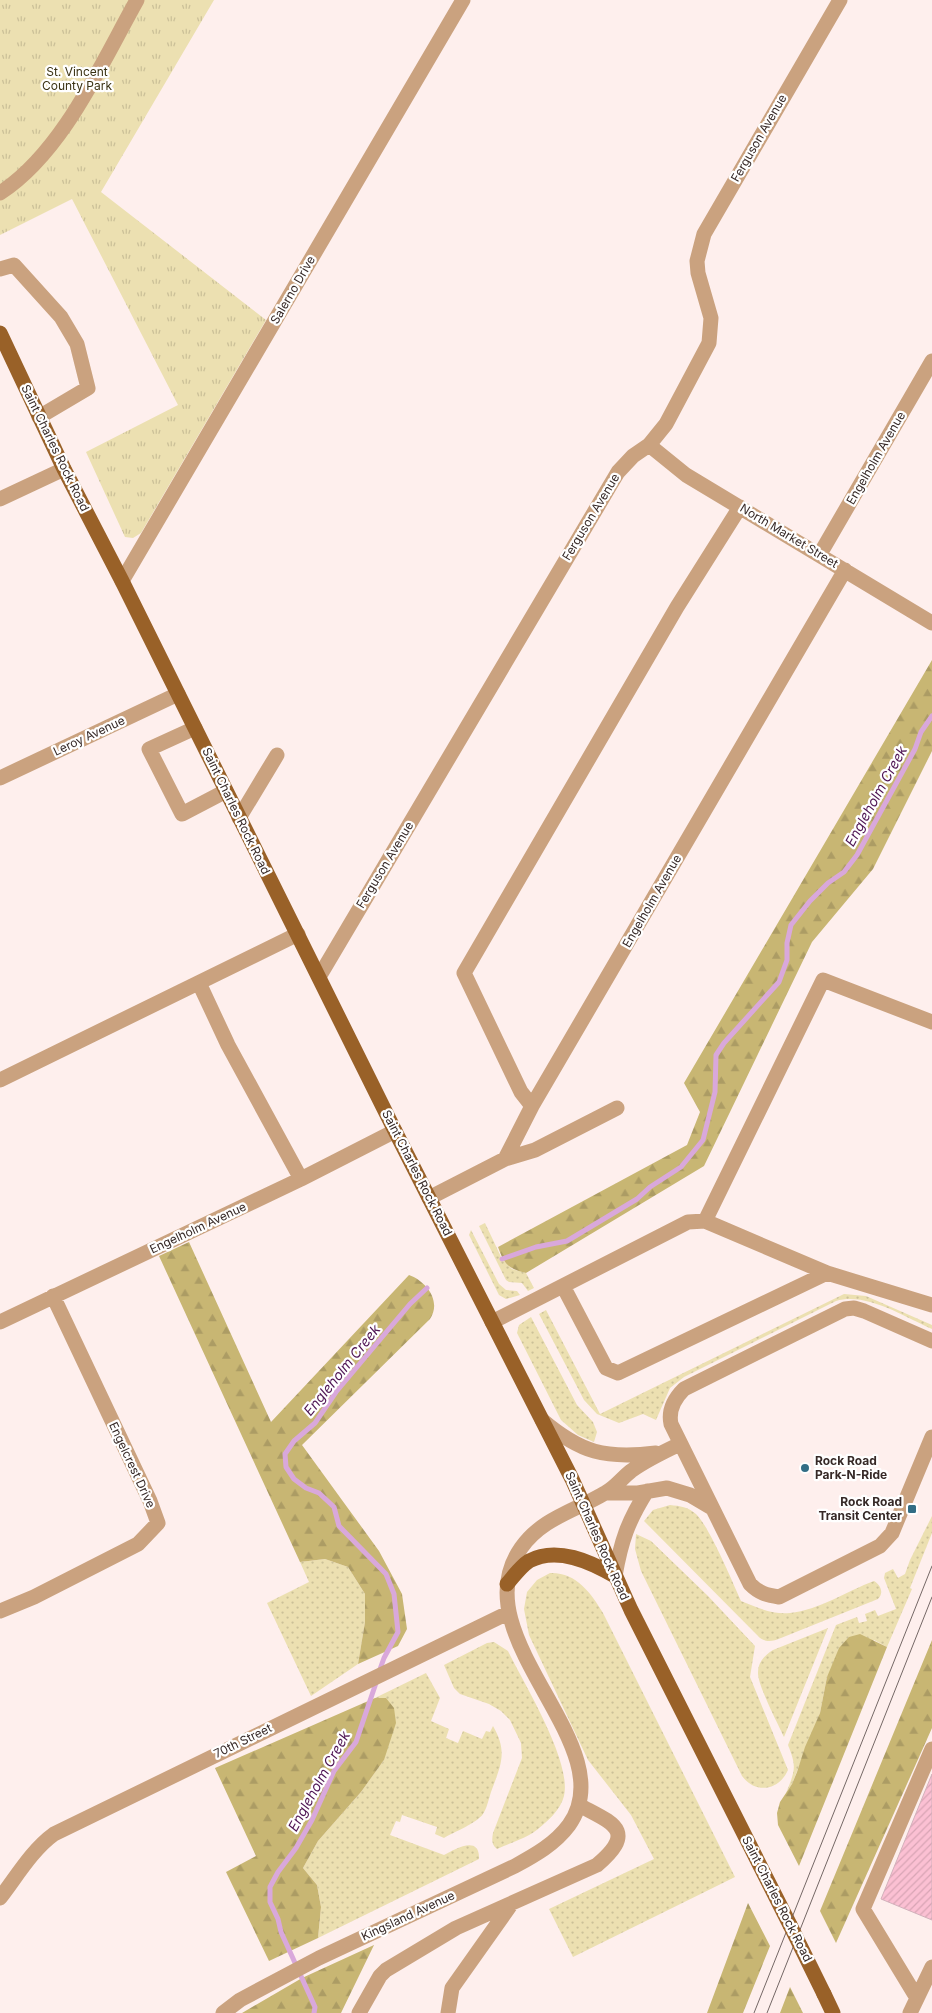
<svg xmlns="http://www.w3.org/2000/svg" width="932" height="2013" viewBox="0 0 932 2013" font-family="Inter,sans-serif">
  <defs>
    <pattern id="grass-dots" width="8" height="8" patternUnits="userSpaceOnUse" patternTransform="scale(1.25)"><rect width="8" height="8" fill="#ece0b1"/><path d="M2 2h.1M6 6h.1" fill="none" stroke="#cbc098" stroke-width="1.8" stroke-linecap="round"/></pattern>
    <pattern id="forest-firs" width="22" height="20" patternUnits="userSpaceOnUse" patternTransform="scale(1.25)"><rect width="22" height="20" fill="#c8b673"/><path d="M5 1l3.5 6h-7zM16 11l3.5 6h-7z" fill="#ac9c64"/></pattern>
    <pattern id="park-tufts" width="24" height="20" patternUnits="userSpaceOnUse" patternTransform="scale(1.25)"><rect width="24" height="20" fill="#ece0b1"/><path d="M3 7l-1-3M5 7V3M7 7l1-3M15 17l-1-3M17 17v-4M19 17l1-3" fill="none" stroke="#cbc098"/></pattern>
    <pattern id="building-hatch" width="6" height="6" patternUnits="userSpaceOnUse" patternTransform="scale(1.25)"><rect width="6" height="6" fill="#fbc0d3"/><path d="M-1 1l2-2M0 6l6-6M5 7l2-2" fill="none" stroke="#d8a5b5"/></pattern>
  </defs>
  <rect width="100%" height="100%" fill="#feefed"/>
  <!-- grass -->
  <path fill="url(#grass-dots)" d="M485,1223L502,1259L512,1269L526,1273L534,1288L528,1291L522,1283L509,1282L506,1280L479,1226Z
    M471,1230L499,1284L506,1290L517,1291L520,1295L506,1299L499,1295L469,1235Z
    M844,1294L866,1296L932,1325V1329C904,1317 867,1292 836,1301L684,1377L670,1388L656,1420L643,1414L619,1423L597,1414L584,1400L539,1314L546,1310L600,1414Z
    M531,1317L577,1405L593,1422L597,1432L594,1442L578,1435L561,1420L517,1333L519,1325Z
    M670,1505C680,1506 688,1507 696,1514C709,1526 733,1583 741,1601C756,1607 773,1615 790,1613C819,1610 847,1591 874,1581C881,1585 884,1593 878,1599L781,1638C773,1641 768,1643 760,1638L644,1521L653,1510Z
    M932,1516V1533L910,1588L912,1589L887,1647L874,1640L827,1677L820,1713L792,1784L786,1793C795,1771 797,1767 788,1745L836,1625L857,1617L859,1623L867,1621L865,1614L875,1610L878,1616L896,1609L884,1578L885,1573L893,1569L898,1578L905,1574L910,1560Z
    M636,1534L651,1541L708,1596L755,1646L750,1677L788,1770C779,1791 755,1794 742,1776L641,1571L635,1549Z
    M325,1559L348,1567L365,1594V1622L358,1664L311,1696L267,1603L309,1582L300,1562Z
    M550,1573C576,1572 591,1593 603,1613L735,1877L573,1957L549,1909L654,1859L631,1815L588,1760L529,1635L524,1609L527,1592L537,1580Z
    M828,1628L784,1737C778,1724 757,1684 758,1672C758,1662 765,1655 773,1650Z
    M494,1642L508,1651C524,1684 572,1761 564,1796C561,1809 548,1821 538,1829C528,1838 509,1843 497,1849C491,1844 492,1839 493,1833L522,1758L521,1743L510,1720L501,1711L489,1704L460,1694L454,1688L444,1665L487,1643Z
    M426,1673L440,1698L431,1721L449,1729L446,1738L458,1743L463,1731L482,1739L486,1731L490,1732L493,1726C508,1752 501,1765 491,1792C489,1798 487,1808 483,1814C477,1823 454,1832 444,1838L435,1834L437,1827L402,1815L400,1822L396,1821L390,1835L444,1855C454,1850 480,1834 479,1859L318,1938L321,1907L317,1885L303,1868L318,1841L361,1792L384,1760L386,1698H375Z"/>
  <!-- forest -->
  <path fill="url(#forest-firs)" d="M932,660V751L873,869L812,942L704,1166L526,1273C508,1269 504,1264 498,1247L687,1145L700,1112L684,1083Z
    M189,1242L271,1422L409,1275C426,1281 442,1301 430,1319L302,1445L379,1551L402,1594L407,1629L398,1646L358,1664L365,1622V1594L348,1567L325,1559L300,1562L159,1256Z
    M860,1634L887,1647L799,1866L778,1825L777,1813L780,1802L792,1784L797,1772L805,1747L820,1713L827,1677L839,1648L849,1637Z
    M932,1640V1728L836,1943L820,1911Z
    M375,1698H386L394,1708L396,1723L384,1760L361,1792L318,1841L303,1868L317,1885L321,1907L318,1938L269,1961L226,1872L256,1856L215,1768Z
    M748,1903L770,1946L743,2013H707Z
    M374,1945L341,2013H242L302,1978Z
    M790,1987L803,2013H780Z"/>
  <!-- park -->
  <path fill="url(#park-tufts)" d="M0,0H214L101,192L266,320L141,533L133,538L125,537L86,452L178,405L72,199L0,235Z"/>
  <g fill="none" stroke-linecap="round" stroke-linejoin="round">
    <!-- stream -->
    <path stroke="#d9a8db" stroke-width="5" d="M502,1259L536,1247L567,1241L637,1199L650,1187L681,1167L703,1140L715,1092L716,1055L724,1043L779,982L787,960V943L791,925L810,901L828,883L844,872L857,855L915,749L921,732L932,716
      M379,1672L384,1658L398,1632L394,1594L386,1574L339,1526L334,1507L319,1493L306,1488L294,1479L286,1467L285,1454L294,1441L315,1423L336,1392L383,1336L410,1304L427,1288
      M314,2013L315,2007L281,1932L278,1919L270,1902V1887L278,1872L296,1848L312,1820L334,1771L356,1742L377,1680"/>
  </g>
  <!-- building -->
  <path fill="url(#building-hatch)" stroke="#d2b1bb" d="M932,1774V1920L881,1899Z"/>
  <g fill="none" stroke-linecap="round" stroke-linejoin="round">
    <!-- minor -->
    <path stroke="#caa27f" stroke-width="15" d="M0,193C63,152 101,64 137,0
      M0,269L14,265L61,317L77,344L88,388L39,417
      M649,445L686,475L932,623
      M0,499L64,469
      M820,554L932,361
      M122,581L463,0
      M195,728L149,749L182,814L226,791
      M0,778L178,694
      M239,818L277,755
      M319,977L618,472L633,456L649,445L666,424L709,343L711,318L698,273L697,261L704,234L840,0
      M199,983L228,1045L301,1179
      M0,1080L298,934
      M532,1106L521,1092L464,973L677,607L740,507
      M505,1159L535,1150L617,1108
      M429,1198L505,1159L532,1106L845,570
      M705,1221L823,980L932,1022
      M563,1286L606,1368L618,1373L827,1273
      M0,1322L301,1179L395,1131
      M492,1322L688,1222L705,1221L827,1273L932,1305
      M932,1341L864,1311L854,1308L845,1309L684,1389C674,1399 668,1410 671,1424L750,1584C759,1593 766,1595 779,1597L880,1546L892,1533L932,1437
      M542,1420C581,1453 605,1459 656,1453
      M607,1493H638L667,1488L690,1495L712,1508
      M615,1576C621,1541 628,1521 647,1491
      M0,1611L34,1597L138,1544L158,1523L150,1501L53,1296
      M0,1898C17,1876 32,1850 54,1834L508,1613
      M917,1998L863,1909L932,1749
      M223,2013L240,2000L319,1958L515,1866C535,1855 555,1844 569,1825C626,1745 459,1637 521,1548C542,1518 575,1511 605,1493C615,1488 622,1478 631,1471C646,1460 663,1452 680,1444
      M359,2013L380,1976L386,1970L456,1928L597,1865C638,1830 612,1823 579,1805
      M448,2013L452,1988L510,1906
      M910,2013L932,1967"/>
    <!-- major -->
    <path stroke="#996128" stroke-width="15" d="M0,333L64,469L122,581L395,1131L572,1479L631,1610L790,1925
      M507,1584C514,1576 520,1567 529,1561C557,1546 591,1562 615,1576
      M824,1994L833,2013"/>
    <!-- tram -->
    <path stroke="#746765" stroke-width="1" d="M754,2013L932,1566
      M767,2013L932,1597"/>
    <!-- major-bridge -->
    <path stroke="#996128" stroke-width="15" d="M790,1925L824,1994"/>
  </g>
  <!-- markers -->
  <g fill="#326d85" stroke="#fff" stroke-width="2">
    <circle cx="805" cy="1468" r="5"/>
    <rect x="907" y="1504" width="10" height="10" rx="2.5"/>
  </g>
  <g text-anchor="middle" stroke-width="4.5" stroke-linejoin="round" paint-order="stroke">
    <!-- park labels -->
    <g font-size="12" fill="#3a3213" stroke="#fff">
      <text x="77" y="76">St. Vincent<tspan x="77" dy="14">County Park</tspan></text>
    </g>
    <!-- street labels -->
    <g font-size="12" fill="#362927" stroke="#fff">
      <text transform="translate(759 138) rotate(-60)" y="4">Ferguson Avenue</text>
      <text transform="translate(293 290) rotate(-60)" y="4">Salerno Drive</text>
      <text transform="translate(55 448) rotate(64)" y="4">Saint Charles Rock Road</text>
      <text transform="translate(876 458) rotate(-60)" y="4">Engelholm Avenue</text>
      <text transform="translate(591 517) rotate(-59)" y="4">Ferguson Avenue</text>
      <text transform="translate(789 536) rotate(31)" y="4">North Market Street</text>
      <text transform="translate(89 736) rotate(-25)" y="4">Leroy Avenue</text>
      <text transform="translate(236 811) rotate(64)" y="4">Saint Charles Rock Road</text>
      <text transform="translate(385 865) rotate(-59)" y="4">Ferguson Avenue</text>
      <text transform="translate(652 901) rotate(-60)" y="4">Engelholm Avenue</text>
      <text transform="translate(417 1173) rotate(63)" y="4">Saint Charles Rock Road</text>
      <text transform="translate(198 1228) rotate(-25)" y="4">Engelholm Avenue</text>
      <text transform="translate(132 1465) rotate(65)" y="4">Engelcrest Drive</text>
      <text transform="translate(597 1536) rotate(66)" y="4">Saint Charles Rock Road</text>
      <text transform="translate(243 1741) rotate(-26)" y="4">70th Street</text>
      <text transform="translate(777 1899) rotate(63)" y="4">Saint Charles Rock Road</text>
      <text transform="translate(408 1916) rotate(-25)" y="4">Kingsland Avenue</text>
    </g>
    <!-- poi labels -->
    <g font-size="12" font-weight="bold" fill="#362927" stroke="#fff" text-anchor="start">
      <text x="815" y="1465">Rock Road<tspan x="815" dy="14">Park-N-Ride</tspan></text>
      <text x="902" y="1506" text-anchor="end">Rock Road<tspan x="902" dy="14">Transit Center</tspan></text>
    </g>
    <!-- water labels -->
    <g font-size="14" font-style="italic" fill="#4e1453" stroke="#fff">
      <text transform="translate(876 796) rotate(-61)" y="5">Engleholm Creek</text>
      <text transform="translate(342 1370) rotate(-51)" y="5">Engleholm Creek</text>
      <text transform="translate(319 1781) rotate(-61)" y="5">Engleholm Creek</text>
    </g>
  </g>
</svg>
